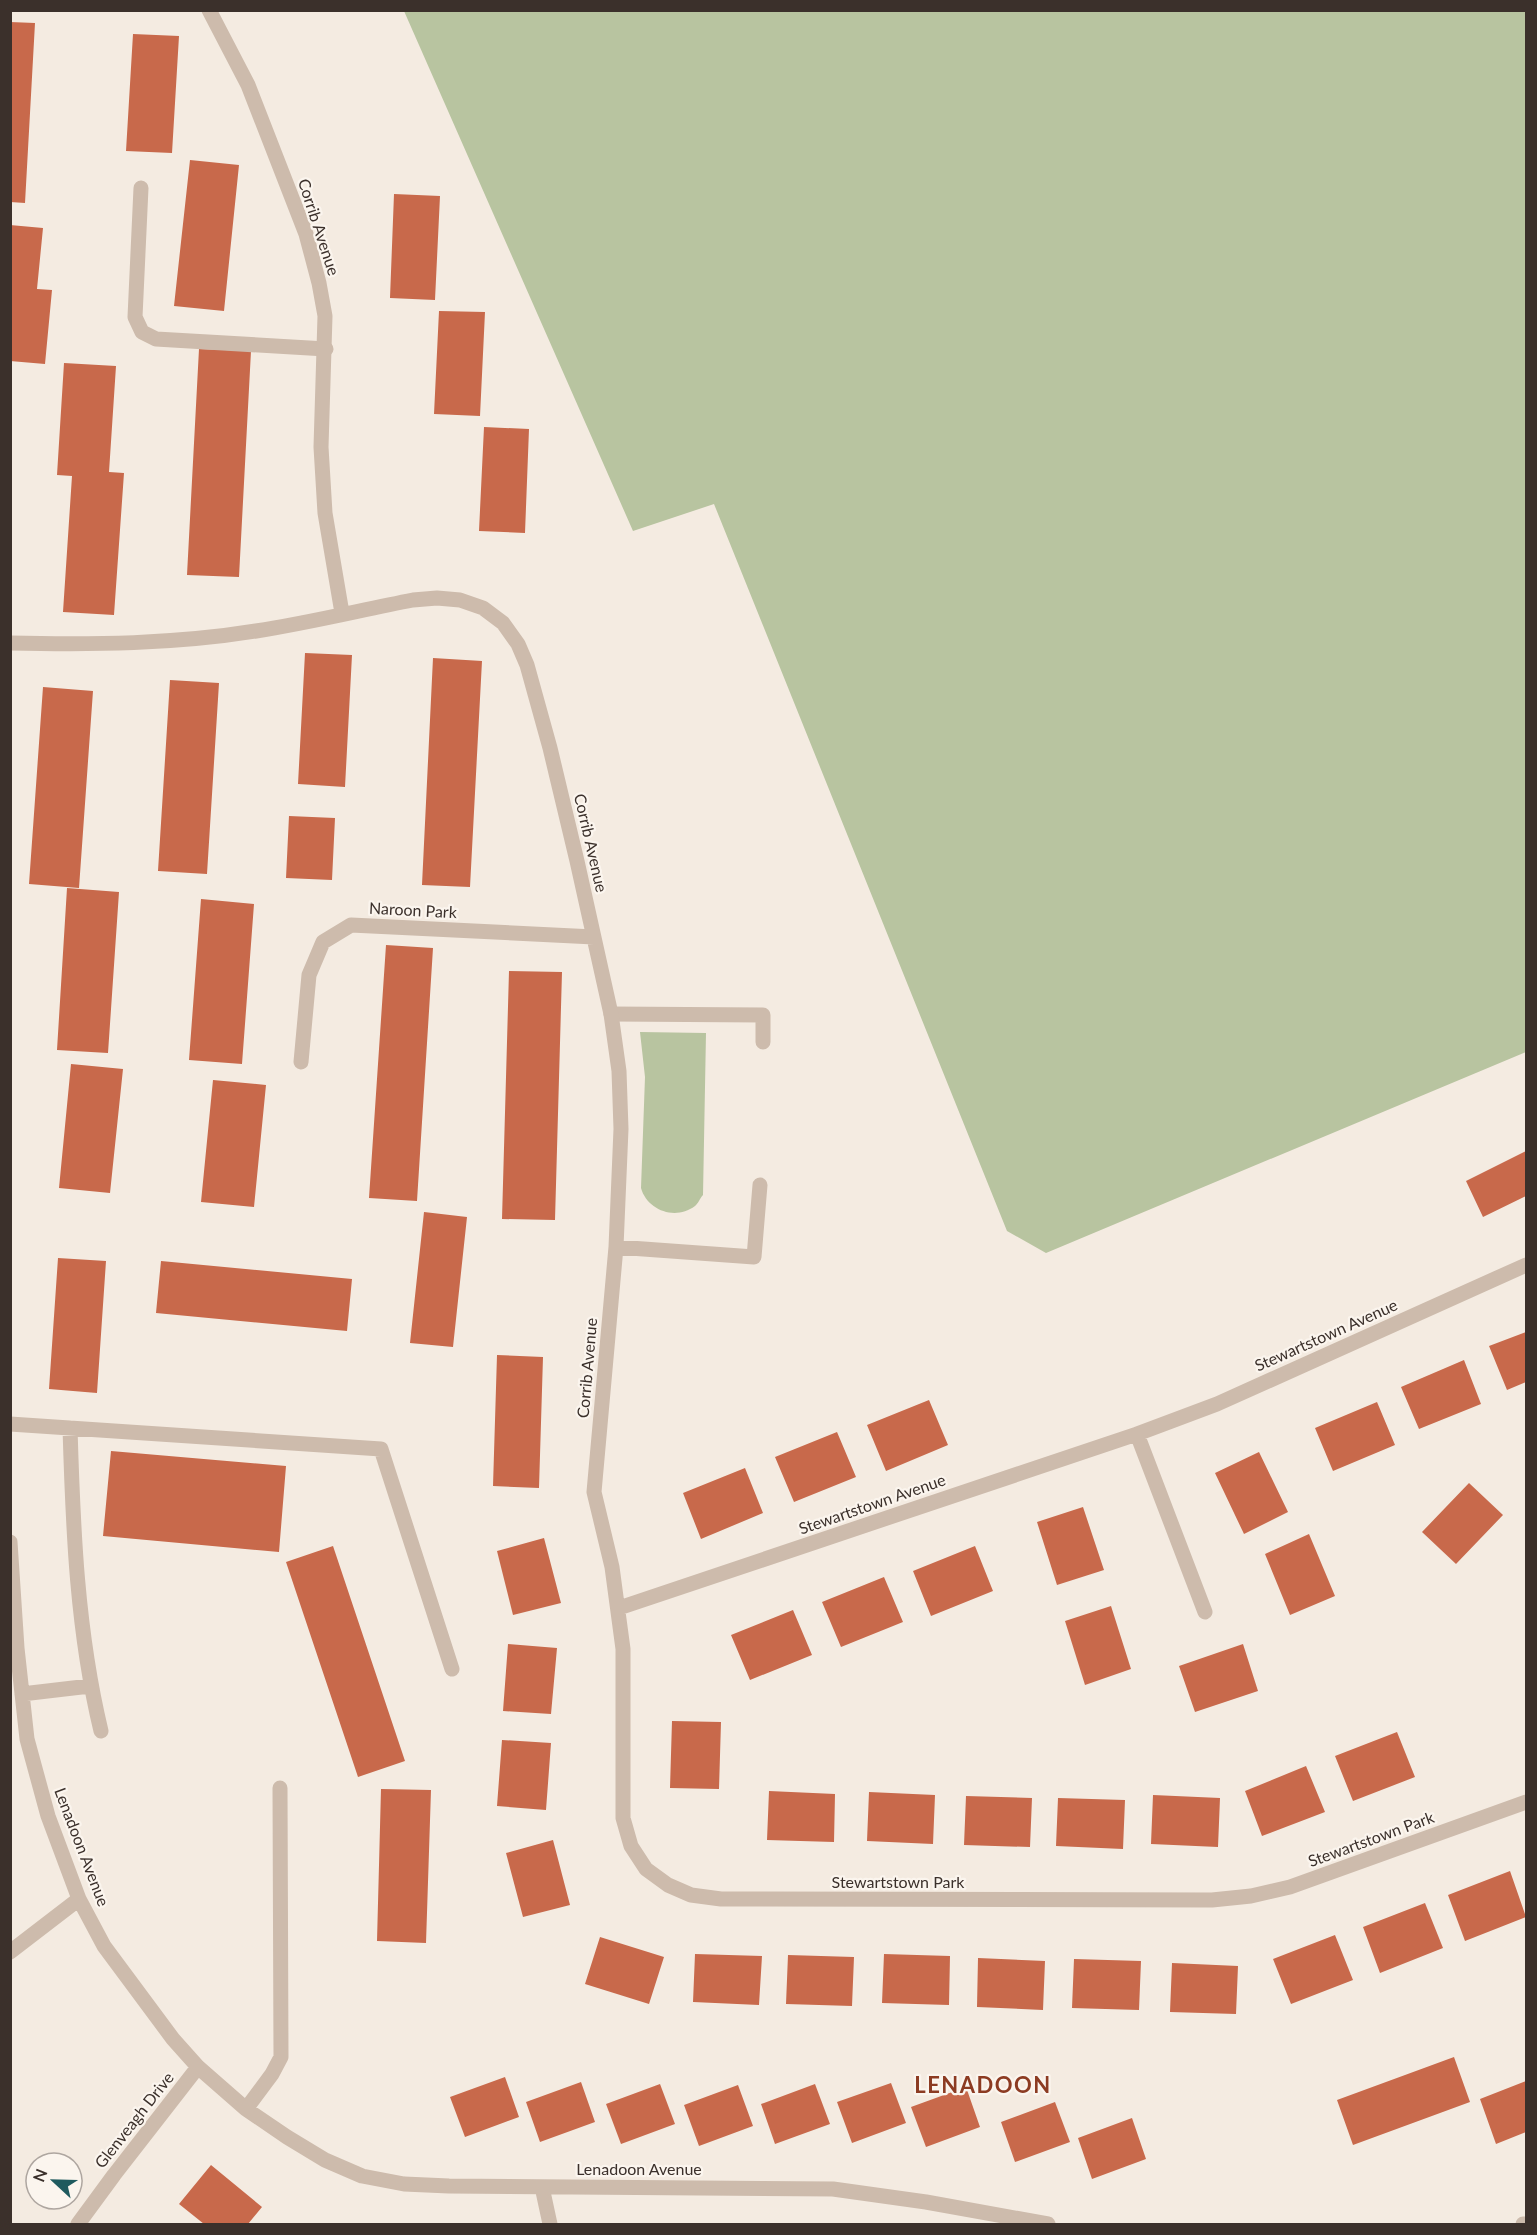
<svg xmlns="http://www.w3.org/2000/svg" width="1537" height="2235" viewBox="0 0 1537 2235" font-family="Lato,sans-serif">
  <rect width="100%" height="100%" fill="#f4ebe1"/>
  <!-- green -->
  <path fill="#b8c4a0" d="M404,11H1526V1052L1046,1253L1007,1231L714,504L633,531Z
    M640,1032L706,1033L703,1195C700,1198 698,1204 695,1206C675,1221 647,1210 641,1188L645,1077Z"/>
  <!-- building -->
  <path fill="#c8694b" d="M10,22L35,23L25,203L10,202Z
    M133,34L179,36L172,153L126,151Z
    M190,160L239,165L224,311L174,306Z
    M394,194L440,196L435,300L390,298Z
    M10,225L43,228L37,289L52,290L45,364L10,361Z
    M439,311L485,312L480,416L434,414Z
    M199,349L251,351L239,577L187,575Z
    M64,363L116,366L109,472L124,473L114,615L63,612L72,476L57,475Z
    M484,427L529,429L525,533L479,531Z
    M305,653L352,655L345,787L298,784Z
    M433,658L482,661L470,887L422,885Z
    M170,680L219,683L207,874L158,871Z
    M43,687L93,691L79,888L29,884Z
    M289,816L335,818L332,880L286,878Z
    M67,888L119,892L108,1053L57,1050Z
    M201,899L254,904L242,1064L189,1060Z
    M386,945L433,948L417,1201L369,1198Z
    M509,971L562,972L555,1220L502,1219Z
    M71,1064L123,1069L110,1193L59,1188Z
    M213,1080L266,1085L254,1207L201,1202Z
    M1526,1151V1196L1483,1217L1466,1181Z
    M424,1212L467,1217L453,1347L410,1343Z
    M58,1258L106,1261L97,1393L49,1389Z
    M161,1261L352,1279L347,1331L156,1313Z
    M1526,1332V1382L1507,1390L1489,1346Z
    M497,1355L543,1357L539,1488L493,1486Z
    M1464,1360L1481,1404L1419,1429L1401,1387Z
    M929,1400L948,1445L886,1471L867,1425Z
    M1377,1402L1395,1445L1333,1471L1315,1428Z
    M837,1432L856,1477L794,1502L775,1457Z
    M111,1451L286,1466L279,1552L103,1536Z
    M1259,1452L1288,1512L1244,1534L1215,1473Z
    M745,1468L763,1513L701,1539L683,1493Z
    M1469,1483L1503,1515L1456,1564L1422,1532Z
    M1083,1507L1104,1570L1057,1585L1037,1522Z
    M1309,1534L1335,1596L1290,1615L1265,1554Z
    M544,1538L561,1603L513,1615L497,1551Z
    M333,1546L405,1761L358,1777L286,1562Z
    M975,1546L993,1591L931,1616L913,1571Z
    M884,1577L903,1622L841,1647L822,1602Z
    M1111,1606L1131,1669L1085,1685L1065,1621Z
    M793,1610L812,1655L750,1680L731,1635Z
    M508,1644L557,1648L551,1714L503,1711Z
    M1243,1644L1258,1691L1195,1712L1179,1666Z
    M672,1721L721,1722L719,1789L670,1788Z
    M1397,1732L1415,1777L1353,1801L1335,1756Z
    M502,1740L551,1743L546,1810L497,1806Z
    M1306,1766L1325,1812L1262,1836L1245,1791Z
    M381,1789L431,1790L426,1943L377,1941Z
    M769,1791L835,1794L834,1842L767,1840Z
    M869,1792L935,1795L933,1844L867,1841Z
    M1153,1795L1220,1798L1218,1847L1151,1844Z
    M966,1796L1032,1798L1030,1847L964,1845Z
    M1058,1798L1125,1800L1123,1849L1056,1846Z
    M553,1840L570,1905L523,1917L506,1853Z
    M1510,1871L1526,1917L1465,1941L1448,1895Z
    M1425,1903L1443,1948L1380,1973L1363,1927Z
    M1335,1935L1353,1980L1291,2004L1273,1959Z
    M600,1937L664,1957L649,2004L585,1984Z
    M695,1954L762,1956L759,2005L693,2002Z
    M884,1954L950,1956L949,2005L882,2003Z
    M788,1955L854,1957L852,2006L786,2004Z
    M978,1958L1045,1961L1043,2010L977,2007Z
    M1074,1959L1141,1961L1139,2010L1072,2008Z
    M1172,1963L1238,1966L1236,2014L1170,2012Z
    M1454,2057L1470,2102L1353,2145L1337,2100Z
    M505,2077L519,2117L465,2137L450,2097Z
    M1526,2081V2132L1496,2144L1480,2099Z
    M581,2082L595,2122L540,2142L526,2102Z
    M891,2083L906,2123L852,2143L837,2102Z
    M660,2084L675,2124L621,2144L606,2104Z
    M815,2084L830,2124L775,2144L761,2104Z
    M738,2085L753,2126L699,2146L684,2105Z
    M966,2087L980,2127L926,2147L911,2107Z
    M1055,2102L1070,2142L1015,2162L1001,2122Z
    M1132,2118L1146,2159L1092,2179L1078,2138Z
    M211,2165L262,2207L248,2224H204L179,2204Z"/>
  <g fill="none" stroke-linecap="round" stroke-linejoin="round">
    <!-- lane -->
    <path stroke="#cdbbac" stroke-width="15" d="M141,188L135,317L142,332L156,339L326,349
      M611,1014L763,1015V1042"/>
    <!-- street -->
    <path stroke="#cdbbac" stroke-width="15" d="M209,10L248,85L306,234L319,283L325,316L321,447L325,513L342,613
      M10,643C92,645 176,644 256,631C309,623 361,610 413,600L437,598L460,600L483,608L503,623L518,644L527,665L550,748L577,861L611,1014L619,1071L621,1129L616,1247L594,1492L612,1567L623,1649V1818L631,1846L646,1869L668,1885L691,1895L721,1899L1212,1900L1251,1896L1290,1887L1526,1802
      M301,1062L309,975L323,942L351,925L594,937
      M616,1247L754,1257L760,1185
      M10,1424L381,1449L452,1669
      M70,1428C73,1530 77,1631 101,1731
      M1137,1434L1205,1612
      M10,1542L17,1648L27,1739L48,1816L79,1899L104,1946L173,2039L198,2067L246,2109L287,2137L325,2160L362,2176L404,2184L449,2186L833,2189L926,2202L1048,2224
      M619,1608L1137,1434L1217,1404L1526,1265
      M22,1694L90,1686
      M10,1952L79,1899
      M246,2109L272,2074L281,2057L280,1788
      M542,2187L550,2224
      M78,2224L114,2175L198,2067
      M1523,2224H1526"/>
  </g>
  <g text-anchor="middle" stroke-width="4.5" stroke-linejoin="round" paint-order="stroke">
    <!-- street labels -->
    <g font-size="16" fill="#3b302b" stroke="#fbf5ee">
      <text transform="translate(319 227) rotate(72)" y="6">Corrib Avenue</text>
      <text transform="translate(591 843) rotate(77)" y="6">Corrib Avenue</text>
      <text transform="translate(413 910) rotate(3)" y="6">Naroon Park</text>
      <text transform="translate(1326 1335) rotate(-24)" y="6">Stewartstown Avenue</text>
      <text transform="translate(587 1368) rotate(-85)" y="6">Corrib Avenue</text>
      <text transform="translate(872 1504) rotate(-19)" y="6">Stewartstown Avenue</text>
      <text transform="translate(1371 1839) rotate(-20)" y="6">Stewartstown Park</text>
      <text transform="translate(82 1847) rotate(69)" y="6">Lenadoon Avenue</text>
      <text x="898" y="1888">Stewartstown Park</text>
      <text transform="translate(134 2120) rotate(-52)" y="6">Glenveagh Drive</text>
      <text x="639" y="2175">Lenadoon Avenue</text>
    </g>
    <!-- district labels -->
    <g font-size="22" font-weight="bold" letter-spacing="1.5" fill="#8c3b22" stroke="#fbf5ee">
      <text x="983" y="2093">LENADOON</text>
    </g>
  </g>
  <!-- border -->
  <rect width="1537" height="2235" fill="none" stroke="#3b302b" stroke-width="24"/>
  <!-- north arrow -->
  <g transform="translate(54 2181) rotate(292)"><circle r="28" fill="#fbf5ee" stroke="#aea6a0" stroke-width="1.5"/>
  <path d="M0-4.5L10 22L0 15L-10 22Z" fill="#1f5a5e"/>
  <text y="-9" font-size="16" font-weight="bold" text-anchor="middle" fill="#3b302b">N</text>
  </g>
</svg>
